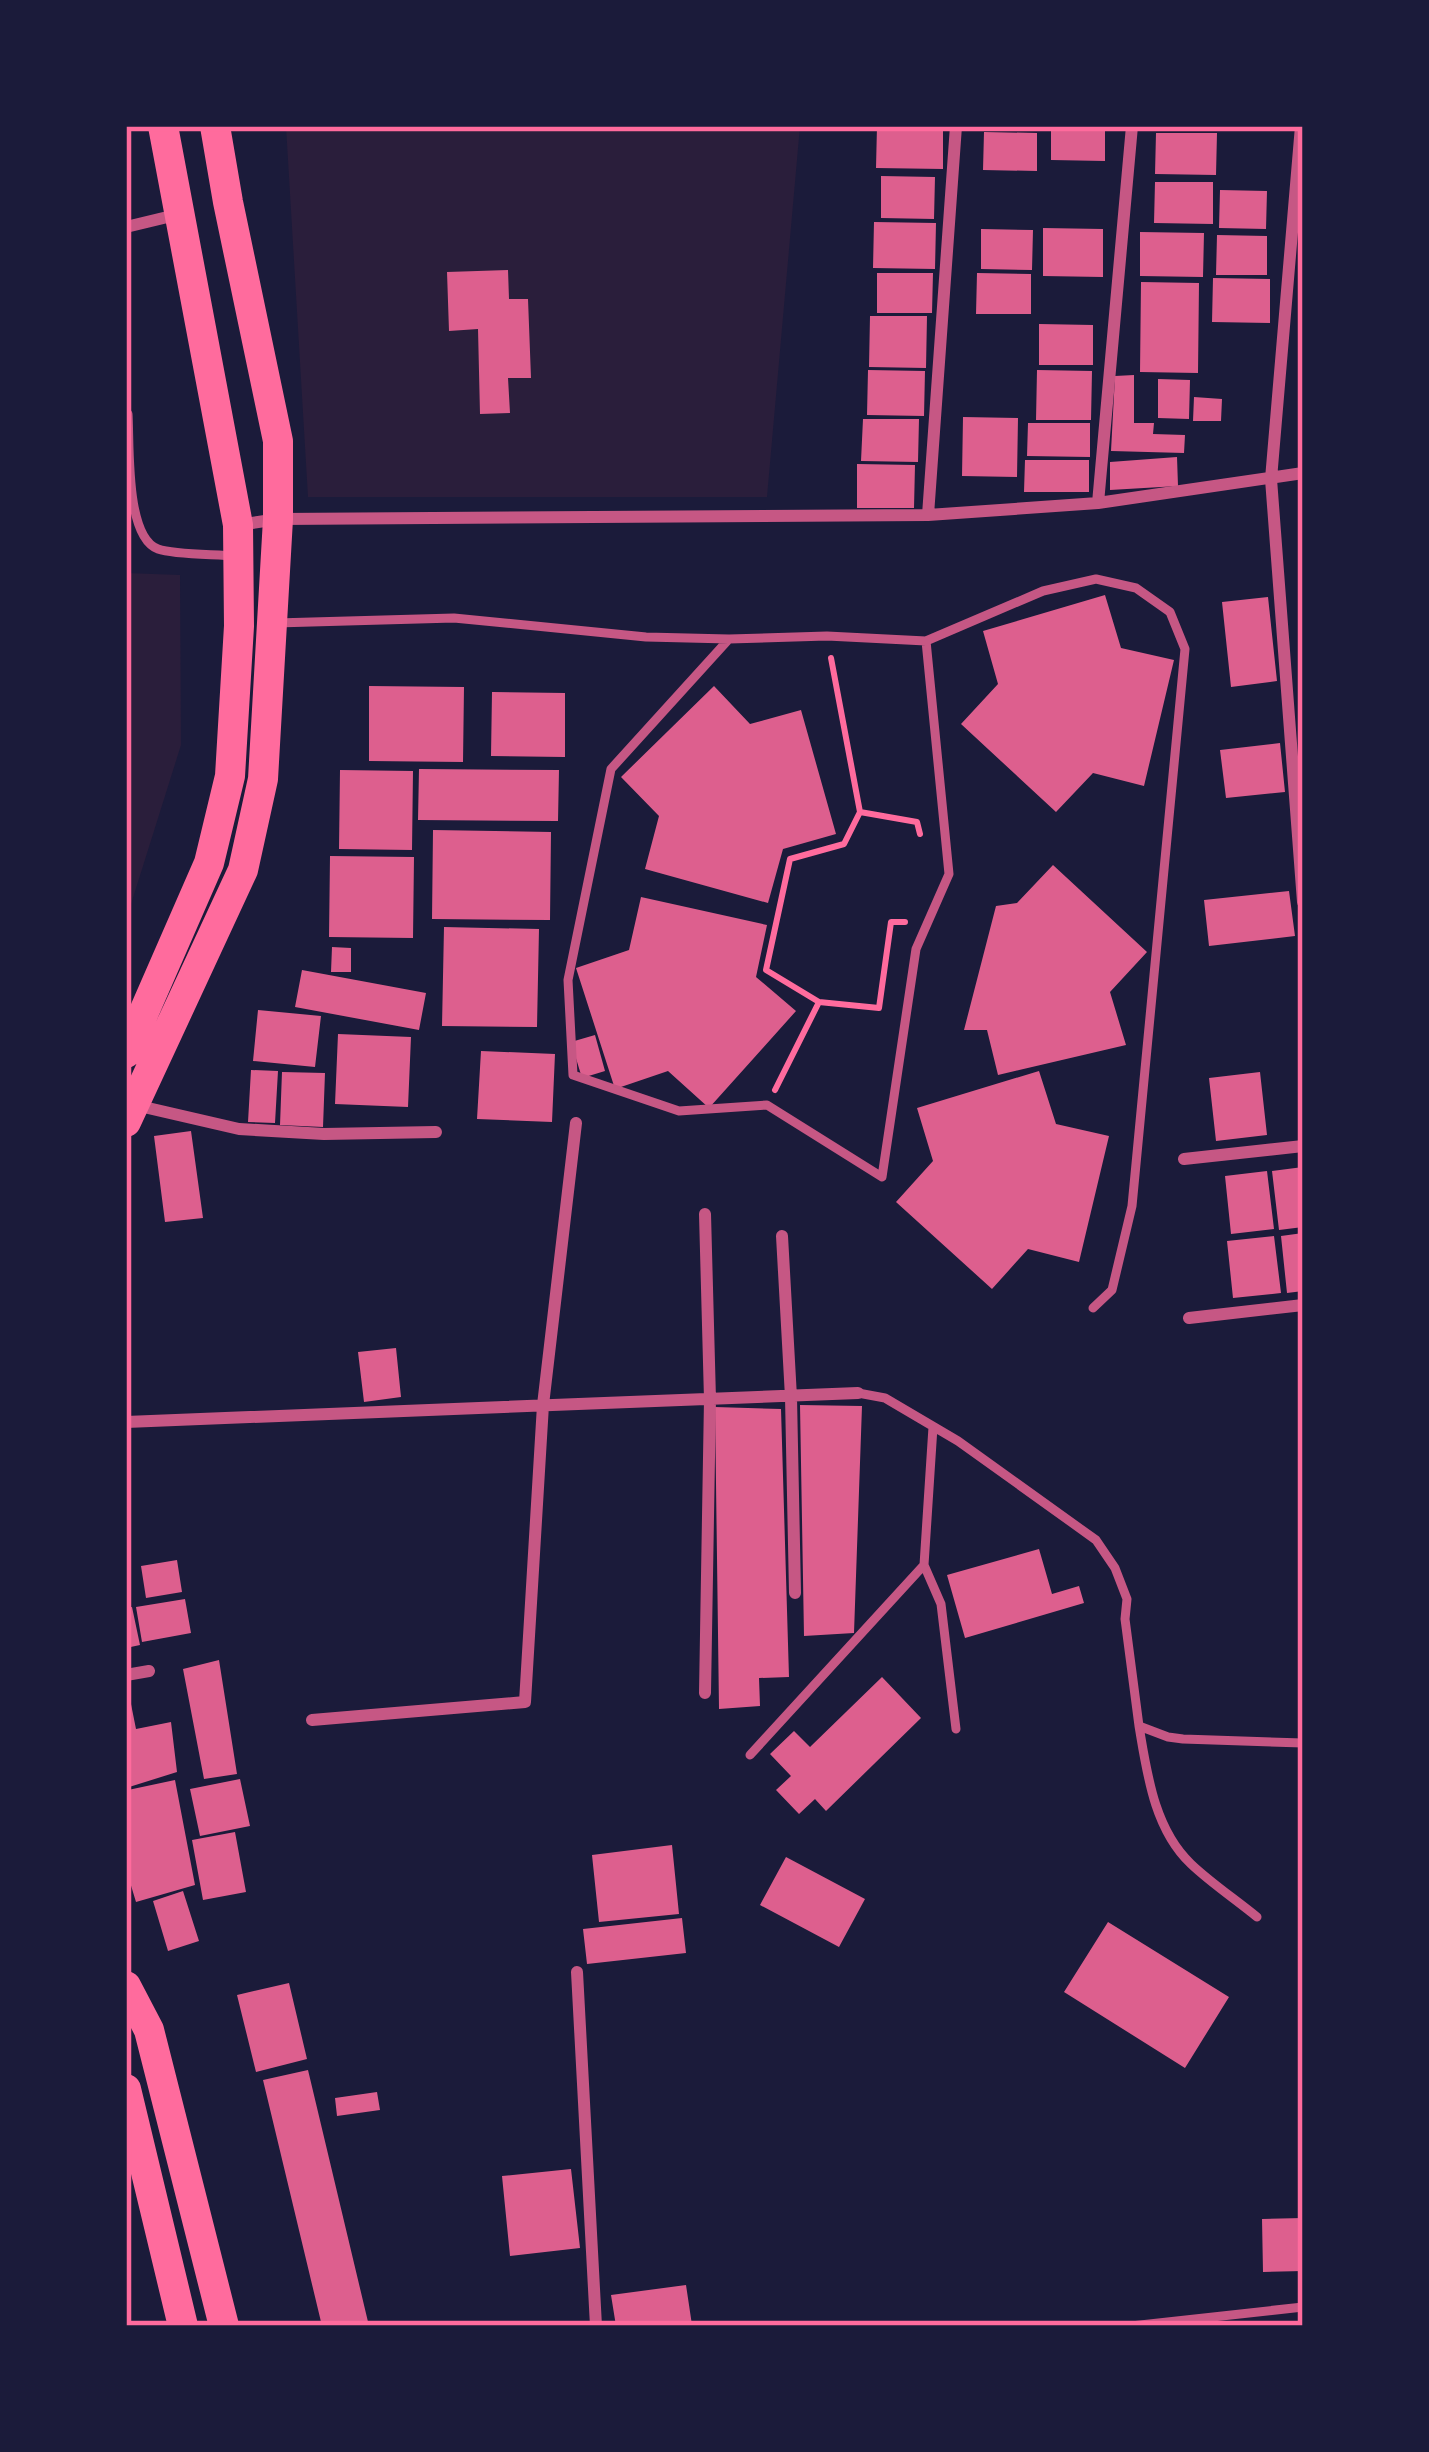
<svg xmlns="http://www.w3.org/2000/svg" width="1429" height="2452" viewBox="0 0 1429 2452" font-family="'Varela Round',sans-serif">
  <rect width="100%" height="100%" fill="#1b1b3a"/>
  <!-- green -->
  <path fill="#2a1e3b" d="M286,126H800L767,497H308Z
    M126,573L180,575L181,745L126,920Z"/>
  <!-- building -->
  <path fill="#dd5f8e" d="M877,126H943V169L876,168Z
    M1051,126H1105V161L1051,160Z
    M984,132L1037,133V171L983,170Z
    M1156,133H1217L1216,175L1155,174Z
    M881,176L935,177L934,219L881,218Z
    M1155,182H1213V224L1154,223Z
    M1220,190L1267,191L1266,229L1219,228Z
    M874,222L936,223L935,269L873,268Z
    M1043,228L1103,229V277L1043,276Z
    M981,229L1033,230L1032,270L981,269Z
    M1140,232L1204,233L1203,277L1140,276Z
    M1217,235L1267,236V275H1216Z
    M508,270L509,299H528L531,378H508L510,413L480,414L478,329L449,331L447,272Z
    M877,273H933L932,313H877Z
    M977,273L1031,274V314H976Z
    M1213,278L1270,279V323L1212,322Z
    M1141,282L1199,283L1198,373L1140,372Z
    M870,316H927L926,368L869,367Z
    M1039,324L1093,325V365H1039Z
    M868,370L925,371L924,416L867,415Z
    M1037,370L1092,371L1091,420H1036Z
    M1134,375V423H1154L1153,434L1185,435L1184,453L1111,451L1115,376Z
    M1158,379L1190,380L1189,419L1158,418Z
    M1194,397L1222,399L1221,421H1193Z
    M963,417L1018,418L1017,477L962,476Z
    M863,419H919L918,462L861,461Z
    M1028,423H1090V457L1027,456Z
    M1177,457L1178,486L1110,490V462Z
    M1025,460H1089V492H1024Z
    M857,464L915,465L914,508H857Z
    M1105,595L1121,648L1174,660L1144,786L1093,773L1056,812L961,724L998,684L983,631Z
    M1268,597L1277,681L1231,687L1222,602Z
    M369,686L464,687L463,762L369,761Z
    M714,686L750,724L801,710L836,834L783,849L768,903L645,869L659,816L621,777Z
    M492,692L565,693V757L491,756Z
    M1280,743L1285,792L1226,798L1220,750Z
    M419,769L559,770L558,821L418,820Z
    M340,770L413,771L412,850L339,849Z
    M433,830L551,832L550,920L432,919Z
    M330,856L414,857L413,938L329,937Z
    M1053,865L1147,952L1110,992L1126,1045L998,1075L987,1030H964L996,906L1017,903Z
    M1289,891L1295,936L1209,946L1204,900Z
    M641,897L767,925L756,977L796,1011L709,1108L668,1071L615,1089L576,968L629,950Z
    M444,927L539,929L537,1027L442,1026Z
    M332,947L351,948V972H331Z
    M302,970L426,993L419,1030L295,1007Z
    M258,1010L321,1016L315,1067L253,1061Z
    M338,1034L411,1037L408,1107L335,1104Z
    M595,1035L605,1071L582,1078L571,1042Z
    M481,1051L555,1054L552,1122L477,1119Z
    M251,1070L278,1071L275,1123L248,1122Z
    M1039,1071L1056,1124L1109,1136L1079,1262L1028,1249L992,1289L896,1202L933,1161L917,1108Z
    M282,1072L325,1073L323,1127L280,1125Z
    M1260,1072L1267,1135L1216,1141L1209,1078Z
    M191,1131L203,1218L165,1222L154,1136Z
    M1303,1167V1227L1279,1230L1272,1171Z
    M1267,1171L1274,1229L1231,1234L1225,1176Z
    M1303,1233V1291L1287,1293L1281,1236Z
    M1274,1236L1281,1293L1233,1298L1227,1241Z
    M396,1348L401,1397L364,1402L358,1352Z
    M800,1405L862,1406L854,1633L804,1636Z
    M715,1407L781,1409L789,1677L759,1678L760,1706L719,1709Z
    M1039,1549L1052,1594L1079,1586L1084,1603L965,1638L947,1575Z
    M177,1560L182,1592L146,1598L141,1566Z
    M185,1599L191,1633L142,1642L136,1607Z
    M132,1607L140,1645L126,1648V1608Z
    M219,1660L237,1774L204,1779L183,1669Z
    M882,1677L921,1718L826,1811L815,1799L799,1814L776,1790L791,1776L770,1754L794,1731L810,1747Z
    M126,1689H128L136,1729L171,1722L177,1772L126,1788Z
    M240,1779L250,1826L200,1836L190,1789Z
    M175,1780L195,1885L136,1902L126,1869V1809L131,1808L128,1790Z
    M235,1832L246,1892L203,1900L192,1840Z
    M672,1845L679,1914L599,1922L592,1855Z
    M786,1857L865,1899L839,1947L760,1905Z
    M183,1891L199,1941L168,1951L153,1901Z
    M682,1918L686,1953L587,1964L583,1929Z
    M1108,1922L1229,1997L1185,2068L1064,1992Z
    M289,1983L307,2059L256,2072L237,1995Z
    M308,2070L369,2326H322L263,2080Z
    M377,2092L380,2110L337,2116L335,2098Z
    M571,2169L580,2248L510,2256L502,2176Z
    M1303,2218V2271L1263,2272L1262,2219Z
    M686,2285L692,2325L616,2326L611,2295Z"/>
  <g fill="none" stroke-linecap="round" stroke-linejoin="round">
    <!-- path -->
    <path stroke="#ff6b9d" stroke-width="6" d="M831,658L860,812L917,822L920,834
      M860,812L844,844L790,859L766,970L819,1002L879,1008L891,922H905
      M775,1090L819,1002"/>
    <!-- service -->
    <path stroke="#c65784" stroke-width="9" d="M128,414C130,445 125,537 158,549C175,555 215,554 235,556
      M276,623L454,618L646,637L729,639L827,636L926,641L949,874L916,949L882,1177L767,1105L679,1111L573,1075L568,980L611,769L729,639
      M926,641L1043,591L1096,579L1136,588L1170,612L1185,649L1132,1206L1112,1290L1093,1308
      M858,1393L885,1398L958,1441L1096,1540L1115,1568L1127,1599L1125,1619L1139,1726L1168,1737L1183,1739L1303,1743
      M924,1565L941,1604L956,1729
      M1139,1726C1147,1773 1154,1829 1191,1864C1211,1883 1235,1899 1257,1917
      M750,1755L924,1565L933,1427
      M1131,2326L1303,2307"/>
    <!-- minor -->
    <path stroke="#c65784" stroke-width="12" d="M1301,126L1271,479L1303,902
      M126,227L180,214
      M1098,503L1132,126
      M928,515L956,126
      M239,525L278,519L928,515L1098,503L1303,473
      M135,1105L239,1129L324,1134L436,1132
      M1184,1159L1303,1146
      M705,1214L710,1399L705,1693
      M782,1236L791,1397L795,1593
      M1189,1318L1303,1305
      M126,1422L858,1393
      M126,1675L149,1671
      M312,1720L525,1702L543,1405L576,1123
      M577,1972L596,2326"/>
    <!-- primary -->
    <path stroke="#ff6b9d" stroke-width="30" d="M126,1053L209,863L230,776L239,626L238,525L163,126
      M126,1122L243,870L263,779L278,519V441L228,202L215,126
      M126,1986L149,2030L224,2326
      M126,2089L183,2326"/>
  </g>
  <!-- border -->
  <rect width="1429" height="2452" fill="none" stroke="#1b1b3a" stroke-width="258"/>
  <rect x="129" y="129" width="1171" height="2194" fill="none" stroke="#ff6b9d" stroke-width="4.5"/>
</svg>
